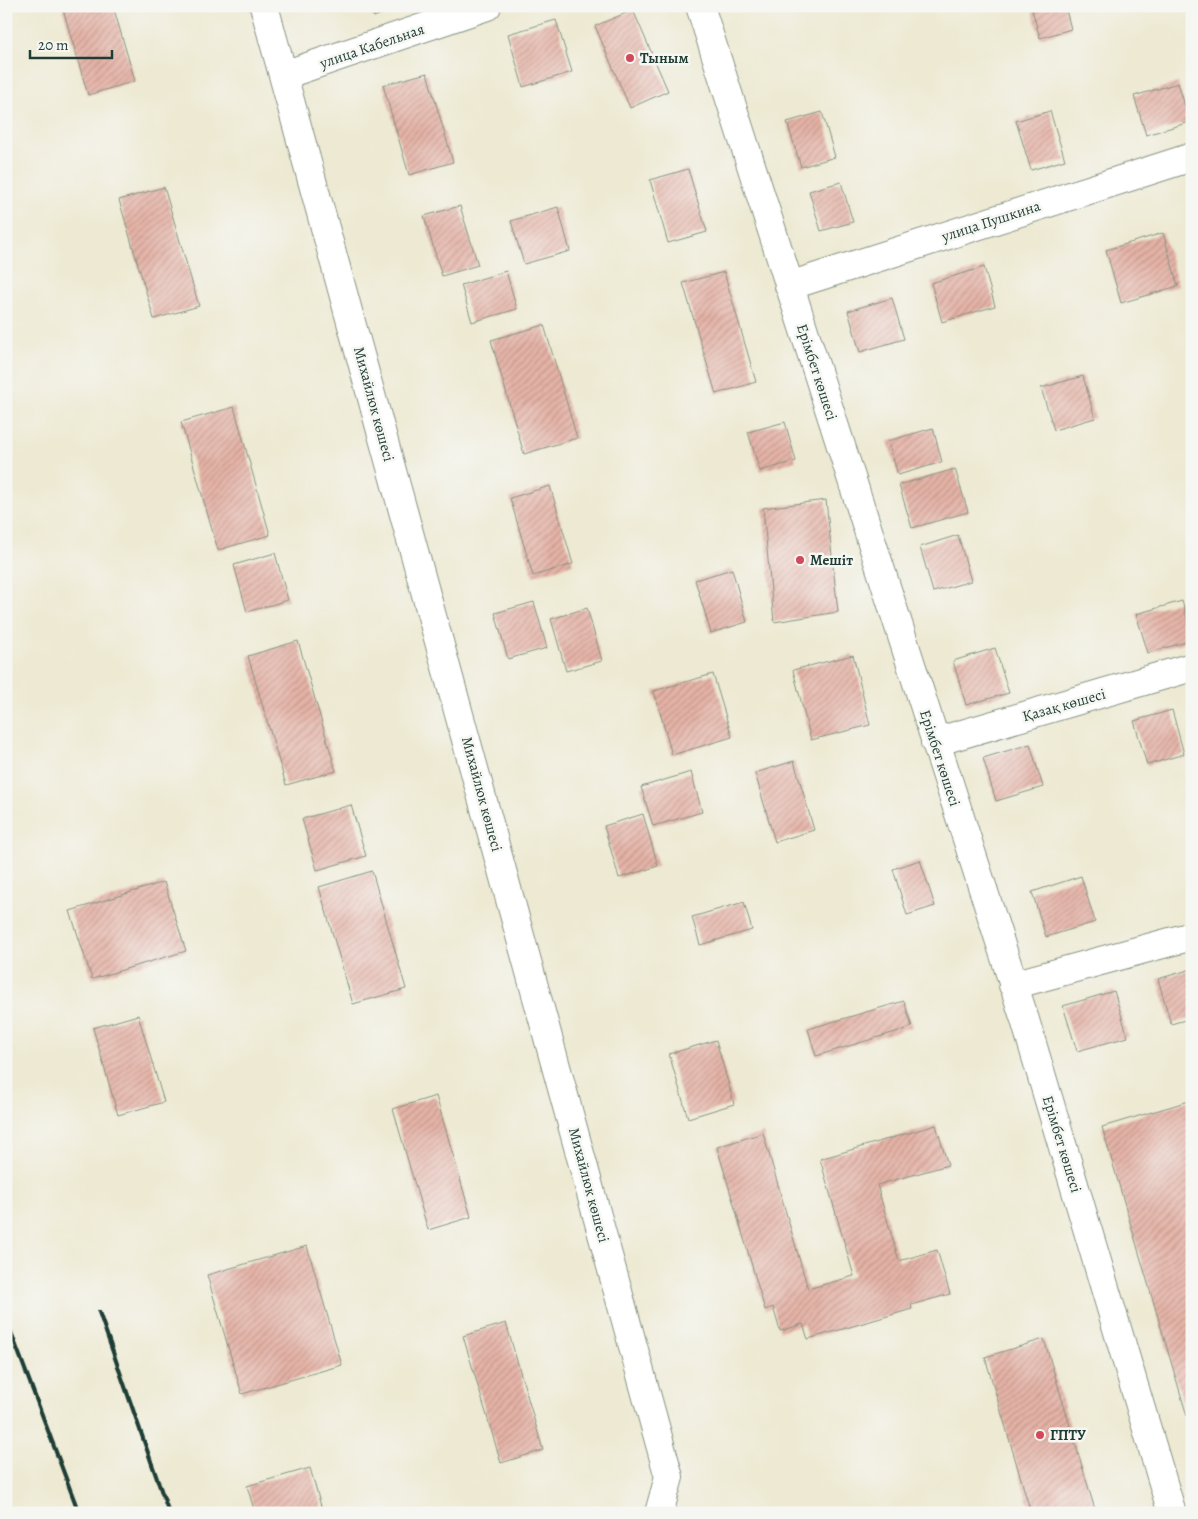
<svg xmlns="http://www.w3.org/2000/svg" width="1198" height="1519" viewBox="0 0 1198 1519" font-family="Alegreya,serif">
  <defs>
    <pattern id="building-hatch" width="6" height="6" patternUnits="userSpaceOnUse" patternTransform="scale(1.25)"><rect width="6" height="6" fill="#e6b3a7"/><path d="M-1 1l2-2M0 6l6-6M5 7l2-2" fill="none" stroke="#ba9389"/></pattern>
  </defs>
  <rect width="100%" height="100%" fill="#f6f6f2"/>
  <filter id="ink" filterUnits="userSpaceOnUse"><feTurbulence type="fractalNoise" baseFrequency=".02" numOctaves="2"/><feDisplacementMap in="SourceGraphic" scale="10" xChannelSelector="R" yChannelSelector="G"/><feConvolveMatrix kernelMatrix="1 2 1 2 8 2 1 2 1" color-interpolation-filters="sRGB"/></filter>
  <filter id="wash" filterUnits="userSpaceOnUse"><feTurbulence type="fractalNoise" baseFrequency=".0096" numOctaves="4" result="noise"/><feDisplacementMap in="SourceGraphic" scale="20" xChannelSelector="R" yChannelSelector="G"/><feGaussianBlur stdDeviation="1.12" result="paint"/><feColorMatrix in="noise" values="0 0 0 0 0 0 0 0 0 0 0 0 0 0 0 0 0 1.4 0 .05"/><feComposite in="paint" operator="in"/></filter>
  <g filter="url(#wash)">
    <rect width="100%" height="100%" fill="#ede9d2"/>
    <g id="blocks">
      <!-- building -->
      <path fill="url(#building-hatch)" d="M62,6H113L135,81L88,95Z
        M369,6H399L374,17Z
        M1031,6H1065L1071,29L1040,38Z
        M633,10L668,91L630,108L595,26Z
        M556,20L572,72L523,87L508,34Z
        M427,73L453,162L409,175L383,85Z
        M1178,83L1190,122L1146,135L1134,96Z
        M1050,111L1065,160L1031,170L1016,121Z
        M822,112L835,157L801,167L787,122Z
        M688,169L707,232L668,243L650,180Z
        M841,182L853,222L821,231L809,191Z
        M164,187L199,306L154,319L119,200Z
        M460,206L478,265L442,276L424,216Z
        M558,207L570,251L524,264L511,221Z
        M1163,233L1178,286L1121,303L1106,250Z
        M984,267L995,306L942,322L931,283Z
        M506,271L517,309L472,322L461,285Z
        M724,272L756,382L716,394L683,283Z
        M892,298L904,339L860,352L848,311Z
        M544,325L577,438L524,454L491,340Z
        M1083,376L1095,418L1054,430L1041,388Z
        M234,407L270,535L218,550L181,422Z
        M785,422L796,461L760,471L748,432Z
        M933,428L942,462L898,475L888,441Z
        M955,469L968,512L912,528L899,485Z
        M550,486L573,564L533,576L510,498Z
        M826,500L838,612L774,622L763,508Z
        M958,535L971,581L933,592L920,547Z
        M275,553L288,600L247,612L234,565Z
        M732,569L747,622L711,633L695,580Z
        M1182,601L1192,635V640L1148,653L1136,614Z
        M534,602L547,648L508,659L495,613Z
        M587,608L602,661L566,671L551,619Z
        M298,641L336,771L286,785L248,656Z
        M995,648L1009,693L966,705L953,661Z
        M853,655L870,725L811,740L793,670Z
        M713,674L732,737L672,755L654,691Z
        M1172,710L1184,754L1147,765L1134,721Z
        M1030,744L1043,787L996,801L983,758Z
        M794,761L814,830L775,842L755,773Z
        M691,772L702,812L653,826L641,787Z
        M351,805L366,856L317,870L302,819Z
        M643,814L658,866L619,878L604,826Z
        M920,860L935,906L907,915L893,869Z
        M372,871L406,989L353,1004L319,887Z
        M1081,876L1095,922L1046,937L1032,892Z
        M164,882L186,951L92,979L70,911Z
        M744,902L752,930L700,945L692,917Z
        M1192,969V1018L1171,1024L1158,979Z
        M1114,991L1128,1037L1077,1051L1063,1006Z
        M904,1001L912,1027L816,1056L808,1029Z
        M138,1015L164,1102L118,1115L93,1028Z
        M716,1040L734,1104L688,1118L669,1054Z
        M436,1096L471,1217L428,1230L393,1109Z
        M1189,1101L1192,1112V1415L1187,1416L1102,1127Z
        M936,1125L948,1165L877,1185L899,1261L937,1250L950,1294L911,1305L912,1309L808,1339L803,1324L780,1331L773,1307L765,1310L717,1147L763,1133L808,1289L854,1276L820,1159Z
        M307,1246L342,1365L242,1394L207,1275Z
        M506,1323L543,1450L501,1463L463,1336Z
        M1044,1339L1096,1513H1031L985,1357Z
        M310,1468L323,1513H255L247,1486Z"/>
    </g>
  </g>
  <g filter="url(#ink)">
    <use href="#blocks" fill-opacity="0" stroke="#869383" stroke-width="1"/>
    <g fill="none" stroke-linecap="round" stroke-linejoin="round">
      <!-- minor casing -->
      <g stroke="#869383" stroke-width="30">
        <path id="minor" d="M264,6L669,1477L659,1513
          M700,6L1025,1020L1172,1513
          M284,75L487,6
          M789,286L1192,157
          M935,742L1192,667
          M1013,985L1192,936"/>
      </g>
      <!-- minor -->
      <use href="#minor" stroke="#fff" stroke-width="28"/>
      <!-- rail -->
      <path stroke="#1f3d34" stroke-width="4" d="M99,1312L169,1513
        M6,1319L79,1513"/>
    </g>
  </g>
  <!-- markers -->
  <g fill="#d1495b" stroke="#f6f6f2" stroke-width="2">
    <circle cx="630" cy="58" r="5"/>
    <circle cx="800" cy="560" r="5"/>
    <circle cx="1040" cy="1435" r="5"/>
  </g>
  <g text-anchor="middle" stroke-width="5" stroke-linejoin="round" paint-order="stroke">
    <!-- street labels -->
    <g font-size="15" fill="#1f3d34" stroke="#f6f6f2">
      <text transform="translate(372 46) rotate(-19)" y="5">улица Кабельная</text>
      <text transform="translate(991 221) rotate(-18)" y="5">улица Пушкина</text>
      <text transform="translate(817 372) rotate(72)" y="5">Ерімбет көшесі</text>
      <text transform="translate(374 404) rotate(75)" y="5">Михайлюк көшесі</text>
      <text transform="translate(1064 705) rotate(-16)" y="5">Қазақ көшесі</text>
      <text transform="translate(940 758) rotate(72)" y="5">Ерімбет көшесі</text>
      <text transform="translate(482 794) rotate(75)" y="5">Михайлюк көшесі</text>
      <text transform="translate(1062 1144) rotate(73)" y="5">Ерімбет көшесі</text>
      <text transform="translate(589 1185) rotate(75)" y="5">Михайлюк көшесі</text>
    </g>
    <!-- poi labels -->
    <g font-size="15" font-weight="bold" fill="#1f3d34" stroke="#f6f6f2" text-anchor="start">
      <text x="640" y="63">Тыным</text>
      <text x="810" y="565">Мешіт</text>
      <text x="1050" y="1440">ГПТУ</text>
    </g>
  </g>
  <!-- margin -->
  <rect width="1198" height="1519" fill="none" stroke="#f6f6f2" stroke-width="25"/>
  <!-- scale -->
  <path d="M30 50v8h82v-8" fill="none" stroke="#1f3d34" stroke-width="2.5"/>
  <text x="38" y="50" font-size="15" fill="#1f3d34" stroke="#f6f6f2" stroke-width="4" paint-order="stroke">20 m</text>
</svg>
